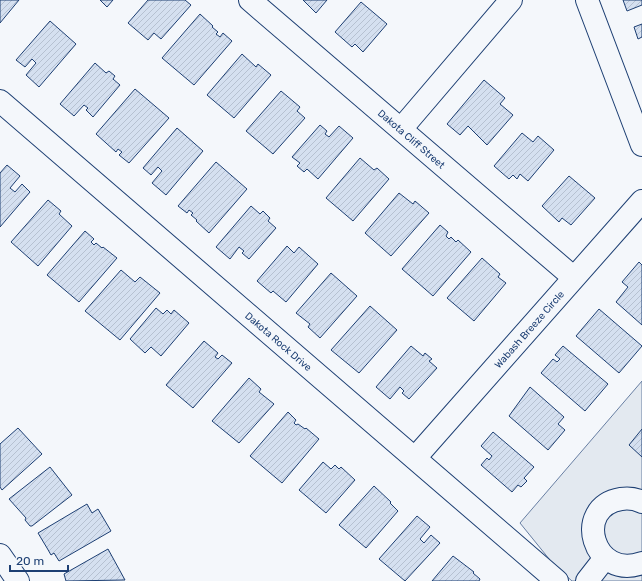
<svg xmlns="http://www.w3.org/2000/svg" width="642" height="581" viewBox="0 0 642 581" font-family="Rubik,sans-serif">
  <defs>
    <pattern id="building-hatch" width="6" height="6" patternUnits="userSpaceOnUse"><rect width="6" height="6" fill="#d5e0f0"/><path d="M-1 1l2-2M0 6l6-6M5 7l2-2" fill="none" stroke="#b6c1d1"/></pattern>
  </defs>
  <rect width="100%" height="100%" fill="#f4f7fb"/>
  <!-- green -->
  <path fill="#e3e9f0" stroke="#687fa3" d="M642,381V581H572L554,565L520,523Z"/>
  <!-- building -->
  <path fill="url(#building-hatch)" stroke="#1d3f73" d="M0,0H19L0,23Z
    M100,0H113L107,7Z
    M148,0H185L191,5L161,39L154,33L148,40L128,23Z
    M303,0H327L316,13Z
    M623,0H642V5L627,11Z
    M361,2L387,24L363,52L355,44L352,47L335,32Z
    M200,14L213,26L212,27L218,32L216,34L220,37L223,33L232,41L194,85L162,58Z
    M50,21L76,44L39,87L26,75L36,63L32,59L25,67L16,60Z
    M642,24V37L638,39L634,27Z
    M242,54L256,67L258,64L271,75L234,118L207,95Z
    M95,63L106,73L109,71L115,76L113,79L120,85L93,117L86,110L88,108L84,105L74,116L60,104Z
    M484,80L505,98L500,104L513,115L487,145L468,126L460,135L447,124Z
    M135,89L169,118L129,163L119,155L122,152L118,149L116,152L96,134Z
    M281,91L300,107L297,111L305,118L273,154L246,131Z
    M320,125L327,131L325,134L329,137L339,126L353,138L318,179L307,169L304,172L297,166L300,163L292,157Z
    M177,128L203,151L166,195L152,183L162,171L158,167L151,175L143,168Z
    M522,133L533,142L538,136L554,150L528,181L520,174L517,179L513,175L509,179L494,166Z
    M360,158L374,170L377,168L389,179L353,221L326,198Z
    M216,162L247,189L209,233L196,221L197,220L191,215L193,213L189,210L187,213L178,206Z
    M7,165L20,176L10,188L15,192L22,184L30,192L0,227V173Z
    M569,176L595,198L571,225L562,218L559,222L542,206Z
    M399,193L413,204L415,201L429,213L391,256L365,233Z
    M48,200L61,211L59,214L72,226L38,266L11,242Z
    M251,206L260,214L263,211L270,218L268,221L276,228L249,259L242,253L244,251L239,247L230,259L216,247Z
    M440,225L448,232L446,236L449,239L451,237L456,242L458,240L471,252L433,296L402,269Z
    M85,231L94,239L91,242L94,245L96,243L102,248L103,247L117,258L79,302L47,275Z
    M287,246L294,253L299,247L318,264L286,302L273,291L271,293L257,281Z
    M482,258L500,274L498,277L506,283L474,321L447,298Z
    M639,262L642,265V325L616,302L628,287L622,282Z
    M121,270L135,282L140,277L160,293L120,340L85,311Z
    M331,273L357,296L320,338L308,327L310,324L296,313Z
    M370,306L397,330L359,373L331,350Z
    M156,308L163,314L167,310L171,314L174,310L189,323L161,356L151,347L145,353L130,339Z
    M599,309L642,346L619,373L576,336Z
    M204,341L218,353L215,357L218,359L222,355L232,363L193,408L166,385Z
    M411,346L423,356L425,353L432,359L429,361L437,368L409,399L402,393L404,391L400,387L390,399L376,387Z
    M563,346L608,384L585,411L541,373L553,359L557,362L560,359L555,355Z
    M249,378L261,389L259,392L274,404L239,443L212,421Z
    M530,387L564,417L558,424L565,430L548,450L509,416Z
    M288,412L296,420L294,423L296,425L298,424L305,429L306,428L319,439L282,483L250,456Z
    M18,428L42,454L2,490L0,487V444Z
    M642,429V457L629,445Z
    M493,432L534,467L524,478L527,481L521,487L518,485L512,492L481,465L487,458L489,460L492,456L481,446Z
    M323,462L331,469L335,465L339,469L341,467L355,480L326,513L299,490Z
    M50,467L72,495L32,526H30L25,520L26,518L9,499Z
    M374,486L391,502L390,503L398,511L366,548L339,525Z
    M87,504L92,513L98,509L111,531L59,561L54,553L51,555L47,548L38,533Z
    M417,516L430,527L420,539L424,543L431,535L440,543L405,581L379,559Z
    M108,549L125,580L66,581L64,574Z
    M453,556L474,572L473,573L480,579L479,581H432Z"/>
  <g fill="none" stroke-linecap="round" stroke-linejoin="round">
    <!-- minor casing -->
    <g stroke="#1d3f73" stroke-width="24">
      <g id="minor">
        <path id="s1" d="M250,0L573,277"/>
        <path d="M587,0L642,145"/>
        <path id="s2" d="M0,101L557,581"/>
        <path d="M401,129L511,0"/>
        <path id="s3" d="M415,458L642,201"/>
        <path d="M642,502C636,499 628,498 621,499C572,507 593,581 642,563"/>
        <path d="M0,555L18,581"/>
        <path d="M587,581L605,558"/>
      </g>
    </g>
    <!-- minor -->
    <use href="#minor" stroke="#f4f7fb" stroke-width="22"/>
  </g>
  <g text-anchor="middle" stroke-width="3" stroke-linejoin="round" paint-order="stroke">
    <!-- street labels -->
    <g font-size="10" fill="#1d3f73" stroke="#f4f7fb">
      <text dy="4" stroke="none"><textPath href="#s1" startOffset="213">Dakota Cliff Street</textPath></text>
      <text dy="4" stroke="none"><textPath href="#s3" startOffset="172">Wabash Breeze Circle</textPath></text>
      <text dy="4" stroke="none"><textPath href="#s2" startOffset="368">Dakota Rock Drive</textPath></text>
    </g>
  </g>
  <!-- scale -->
  <path d="M10 565v6h58v-6" fill="none" stroke="#1d3f73" stroke-width="2"/>
  <text x="16" y="565" font-size="12" fill="#1d3f73" stroke="#f4f7fb" stroke-width="3" paint-order="stroke">20 m</text>
</svg>
